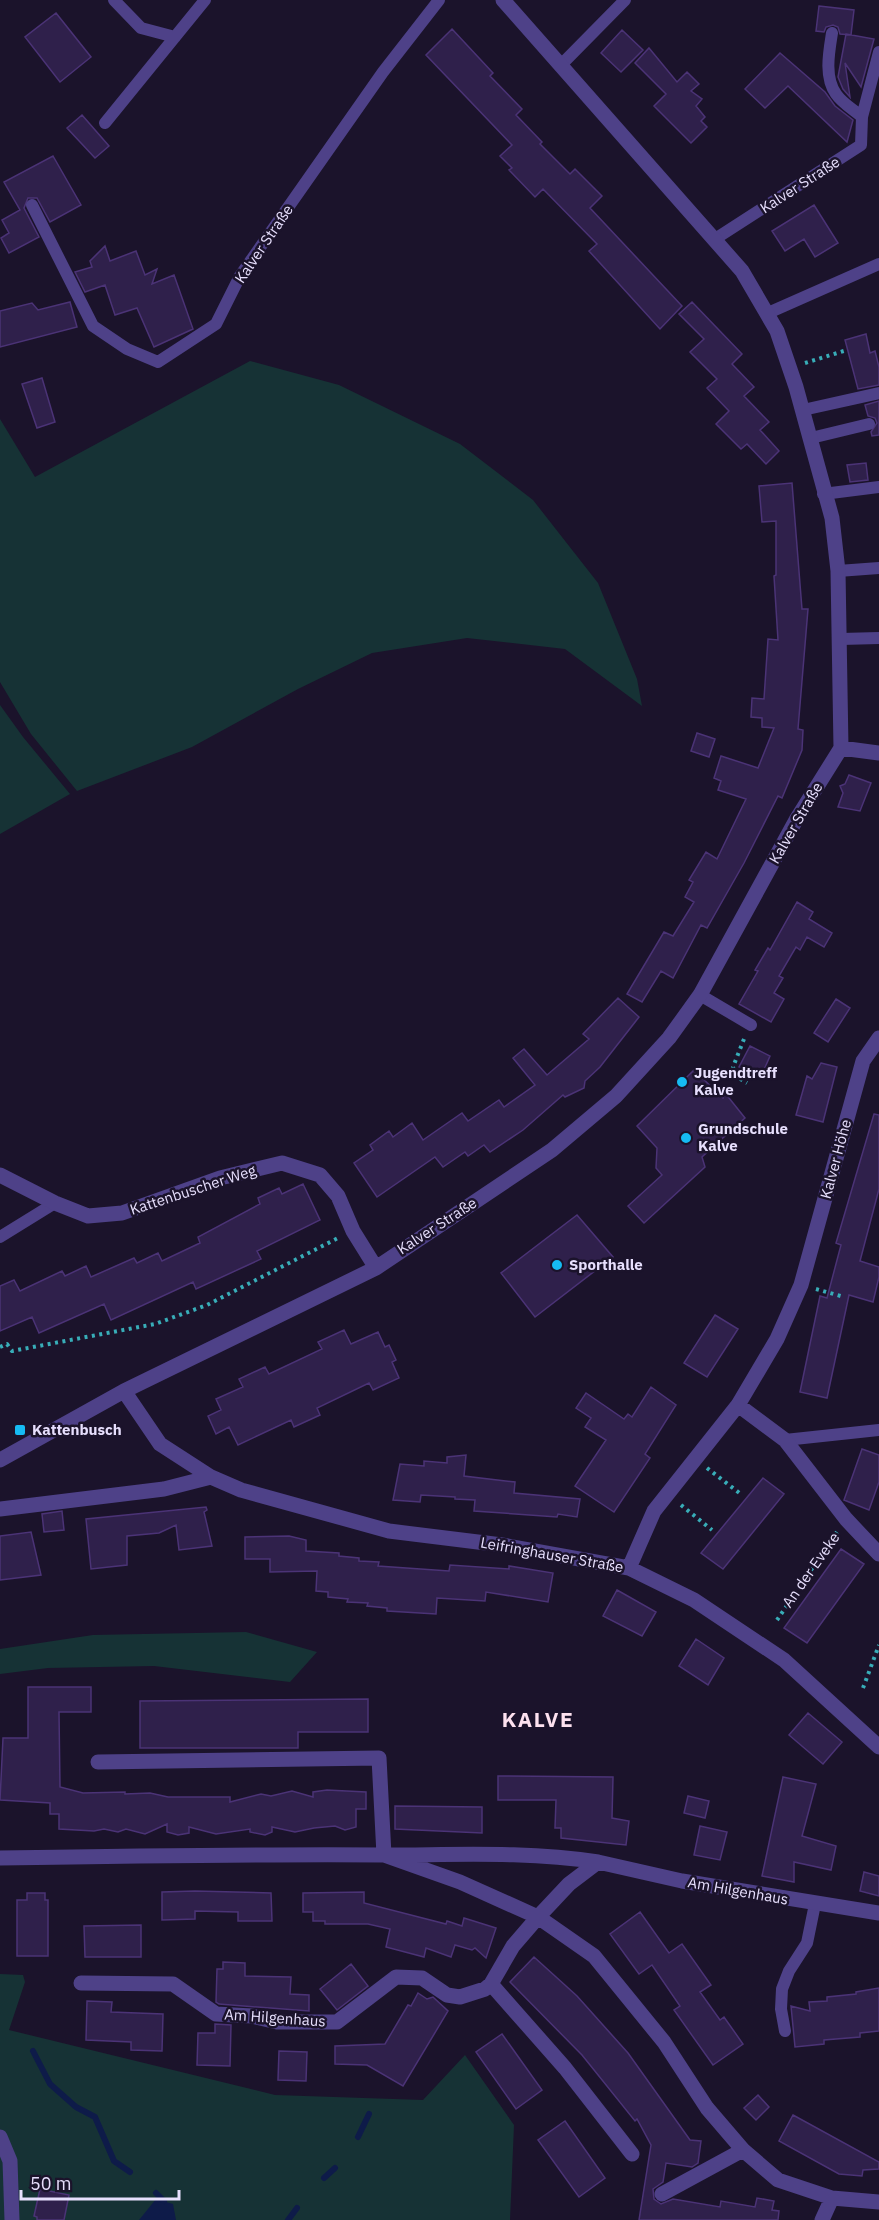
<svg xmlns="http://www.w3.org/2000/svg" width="879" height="2220" viewBox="0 0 879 2220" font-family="'IBM Plex Sans',sans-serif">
  <rect width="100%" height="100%" fill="#1b132b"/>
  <!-- green -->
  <path fill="#163235" d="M250,361L339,385L460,444L533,500L598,583L637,679L642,706L565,649L467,638L372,653L298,689L192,747L77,791L31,734L0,682V419L35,477Z
    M0,705L23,737L70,794L0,834Z
    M246,1632L317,1652L290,1682L154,1666L48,1668L0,1674V1649L93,1635Z
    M0,1974L23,1975L25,1982L9,2030L275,2095L423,2100L465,2055L514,2125L510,2220H0Z"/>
  <!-- water -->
  <path fill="#0e1b49" d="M156,2199L173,2204L176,2220H139Z"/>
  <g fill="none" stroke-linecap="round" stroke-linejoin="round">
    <!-- stream -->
    <path stroke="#0e1b49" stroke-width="6" d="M33,2051L50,2084L76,2107L95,2117L114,2161L130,2172
      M358,2137L369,2114
      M324,2178L335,2168
      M156,2193L164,2201
      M288,2220L297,2208"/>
  </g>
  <!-- building -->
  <path fill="#2f204b" stroke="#4b3376" stroke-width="1.5" d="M819,6L854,10L851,35L840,34L838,27L833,25L826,27L824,32L816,31Z
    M56,13L91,57L60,82L25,37Z
    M452,29L493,73L490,76L522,109L516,115L542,142L540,144L570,174L575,169L602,196L590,208L682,306L660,329L589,251L597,244L543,189L535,197L509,170L512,168L500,156L512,145L426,55Z
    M622,30L643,50L621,72L601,53Z
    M846,34L874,39L861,87L845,63L850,97L843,89L838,77Z
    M649,48L677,82L687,72L699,84L691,91L702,99L696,106L705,117L701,121L707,127L691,143L654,106L666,94L635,63Z
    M780,53L825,92L835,106L853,120L847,142L788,86L765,108L745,89Z
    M82,115L109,146L95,158L67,128Z
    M53,156L81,205L50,222L37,198H28L24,208L39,237L9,253L1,238L9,233L2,220L20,210L4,182Z
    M814,205L838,243L815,257L804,239L785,251L772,231Z
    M105,246L110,261L136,251L145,275L157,269L152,284L174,275L193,329L154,347L137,308L115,315L105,285L85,292L75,272L92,267L90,261Z
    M70,302L77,327L0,347V311L32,303L38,310Z
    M692,302L742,354L732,364L754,387L744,396L769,422L760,430L779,451L766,464L747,444L741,449L716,424L729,411L707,388L717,379L690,352L704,339L679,314Z
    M866,334L870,353L875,351L879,367V385L858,389L845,340Z
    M42,378L55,422L37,428L22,384Z
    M879,401V435L872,436L871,432L877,423L875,418L868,416L865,405Z
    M866,463L868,480L850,482L847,465Z
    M792,483L802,609H808L798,729L803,730L802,750L782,798L778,796L744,863L707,928L701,925L673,978L661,971L642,1002L627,994L664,932L673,936L694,902L685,897L693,882L689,880L706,852L717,859L746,799L718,790L721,781L714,778L721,756L758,768L774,728L762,727V718L751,717L752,698L764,699L768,639L778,640L774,576L776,575V521L762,522L759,486Z
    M697,733L715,739L709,757L691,751Z
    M849,775L871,783L860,811L838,807L843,793L840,786L845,784Z
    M797,902L813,912L809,919L832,933L824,947L807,937L800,950L796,947L779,976L783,978L774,993L784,999L771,1022L739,1004L758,971L755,970L768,948L770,950Z
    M618,998L639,1017L600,1067L585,1081L584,1088L565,1097L563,1095L523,1130L490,1152L484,1145L468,1156L465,1152L443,1167L435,1157L377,1197L354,1163L373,1150L370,1145L389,1131L393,1137L412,1123L423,1140L462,1113L468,1121L499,1100L504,1107L535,1085L513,1058L524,1049L547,1075L589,1039L583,1034Z
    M836,999L850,1008L828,1042L814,1033Z
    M750,1046L770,1056L760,1079L739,1067Z
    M821,1063L837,1067L823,1122L796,1115L807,1076L812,1079Z
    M694,1070L723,1098L725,1093L745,1118L702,1157L705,1167L644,1223L628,1206L662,1175L656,1168L657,1148L637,1126Z
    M874,1114L879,1115V1189L860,1261L879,1267V1277L873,1302L849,1295L827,1398L800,1392L820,1296L827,1298L841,1245L836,1243Z
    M303,1184L320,1220L257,1251L261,1259L196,1289L193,1282L111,1320L104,1304L39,1333L32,1317L0,1331V1286L14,1280L20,1291L62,1271L65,1276L86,1266L91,1277L134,1258L137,1263L158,1253L162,1261L200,1243L198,1237L260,1204L258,1198L279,1188L282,1194Z
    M577,1215L613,1257L535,1317L501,1273Z
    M715,1315L738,1329L707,1377L684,1363Z
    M344,1330L351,1344L378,1332L385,1347L389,1345L396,1360L392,1362L399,1378L373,1390L369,1383L317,1408L320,1415L294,1427L291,1420L238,1445L229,1427L216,1434L208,1416L221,1410L216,1399L243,1387L239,1379L265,1367L269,1374L322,1349L318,1342Z
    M651,1387L676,1405L645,1454L650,1458L614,1512L575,1486L606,1440L585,1427L591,1418L576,1408L586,1393L624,1419L628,1414L632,1417Z
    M862,1449L879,1455V1482L869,1510L844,1500Z
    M466,1455L464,1476L515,1482L514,1493L580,1499L577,1517L558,1514L557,1517L474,1511L475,1500L455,1499V1497L421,1495L420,1502L393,1500L400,1464L424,1466V1461L447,1463V1457Z
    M763,1478L784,1494L723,1569L701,1553Z
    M206,1507L207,1510L204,1512L212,1546L179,1550L176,1525L159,1533L127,1536V1565L91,1569L86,1519Z
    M62,1511L64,1530L44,1532L42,1514Z
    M31,1532L41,1575L0,1580V1536Z
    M289,1536L306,1540V1551L339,1553V1556L359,1558V1561L379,1562L378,1566L449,1571L450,1565L509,1569V1566L553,1573L548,1602L486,1592L485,1601L437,1598L436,1614L387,1611V1608L367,1606L368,1603L347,1602L348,1599L328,1597V1592L316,1591L317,1571L270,1572V1559H245V1537Z
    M841,1549L864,1564L807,1643L784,1628Z
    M617,1590L656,1612L642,1636L603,1616Z
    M696,1639L724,1658L708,1685L679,1666Z
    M28,1687H91V1712H59L60,1787L83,1793L125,1792V1794L150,1793L168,1797H230V1802L261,1794L271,1796L292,1791L313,1797V1792L327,1790L366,1792V1809H356V1827L345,1830L335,1826L314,1828L295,1832L272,1827V1832L265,1835L250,1832V1829L216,1834L189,1827V1833L178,1835L167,1832V1824L145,1834L126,1829L118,1832L104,1829L94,1831L59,1829V1814H50V1803L0,1800L3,1738H28Z
    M368,1699V1732H298V1748H140V1701Z
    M808,1713L842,1742L823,1764L789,1735Z
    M498,1776L613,1777L612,1818L629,1821L626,1845L561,1838V1828H555L556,1800H498Z
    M783,1777L816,1784L802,1836L836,1846L831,1870L794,1862V1882L762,1876Z
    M688,1796L709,1801L705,1818L684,1813Z
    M395,1806L482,1807V1833L395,1829Z
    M700,1826L727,1832L720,1860L694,1855Z
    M864,1872L879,1876V1896L860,1891Z
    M195,1891L271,1893L272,1921H238V1912L195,1911V1919L162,1920V1892Z
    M364,1892V1903L446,1924L447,1921L462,1926L464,1918L496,1928L486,1958L475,1948L472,1950L455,1945L451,1957L426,1948L424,1957L386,1947L390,1929L368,1924H325V1921H313V1912H303V1893Z
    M27,1893H45V1900H48V1956H17V1900H27Z
    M640,1912L669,1953L682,1944L711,1985L700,1992L720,2020L724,2017L743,2044L713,2065L674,2010L680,2006L652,1965L639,1974L610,1934Z
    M141,1925V1957H85L84,1926Z
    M534,1957L577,1996L628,2053L690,2140L701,2141L698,2163L692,2167L666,2163L663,2182L653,2189L654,2199L661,2204L673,2199L720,2207L721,2201L755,2207L757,2198L774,2201L772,2210L779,2211L778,2220H639L651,2145L637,2119L635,2121L582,2055L510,1982Z
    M223,1962L245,1963V1976L291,1977L290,1994L309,1995V2011L219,2004L216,2002L217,1969H223Z
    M351,1964L368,1986L337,2010L320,1989Z
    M879,1988V2031L860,2033V2037L824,2040V2044L795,2047L791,2006L810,2011L809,2002L827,2001V1997L856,1994V1992Z
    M418,1993L427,1999L433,1997L448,2011L403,2086L367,2065L335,2064V2046L385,2044L408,2005L411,2006Z
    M87,2001L112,2002L111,2012L163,2014L162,2051L131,2050V2042L86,2040Z
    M215,2024L231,2025L230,2066L197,2065L198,2033H215Z
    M502,2034L542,2090L516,2109L476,2052Z
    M279,2051L307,2052L306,2081L278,2080Z
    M758,2095L769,2107L756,2120L744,2108Z
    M793,2115L879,2162V2169L863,2170L862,2176L839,2174L779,2141Z
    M565,2121L605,2178L579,2197L538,2140Z
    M40,2189L69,2195L64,2220H37V2217L34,2216Z"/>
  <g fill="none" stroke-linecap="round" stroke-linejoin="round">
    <!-- path -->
    <path stroke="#38adb8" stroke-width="4" stroke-dasharray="3 4.5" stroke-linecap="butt" d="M805,363L847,350
      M744,1039L733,1067L735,1076L747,1083
      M816,1289L844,1297
      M0,1347L7,1344L12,1351L155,1324L207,1305L338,1238
      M707,1468L742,1495
      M681,1505L712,1530
      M777,1620L837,1532
      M863,1688L879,1645"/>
    <!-- lane -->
    <path stroke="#4e4188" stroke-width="12" d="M114,0L141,28L175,37
      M560,66L625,0
      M862,117L879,52
      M105,123L205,0
      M32,205L93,326L127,349L158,362L216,324L240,276L383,72L439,0
      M715,239L861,145L862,117C854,110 842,103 836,94C824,77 829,52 832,33
      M768,313L879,264
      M803,410L879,393
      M811,438L869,424
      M823,494L879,487
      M838,571L879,568
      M841,639L879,638
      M700,995L751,1025
      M0,1237L55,1203
      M785,1440L879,1430
      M785,2031L781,2009L782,1989L789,1971L807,1943L815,1904"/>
    <!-- street -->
    <path stroke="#4e4188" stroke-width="15" d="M841,748L879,753
      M0,1175L55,1203L88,1216L122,1213L220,1178L282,1163L320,1175L338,1196L353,1231L376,1268
      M124,1391L160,1444L211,1477L241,1490L389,1531L502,1545L629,1568L694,1600L784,1660L879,1747
      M738,1405L785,1440L846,1519L879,1554
      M0,1460L124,1391L376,1268L552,1150L616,1096L669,1038L700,995L796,820L841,748L838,571L832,518L796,387L777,331L742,271L503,0
      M0,1509L164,1489L211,1477
      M629,1568L654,1511L738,1405L777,1339L801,1285L863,1061L879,1038
      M98,1762L379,1758L384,1855
      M0,1858C128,1856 256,1854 384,1855C456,1855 526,1851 598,1862L569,1884L538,1917L460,1882L384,1855
      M598,1862L682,1881L879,1913
      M81,1983L173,1984L216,2014L252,2016L277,2022H337L396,1977L422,1978L447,1995L460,1997L485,1989L491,1984L513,1946L538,1917L594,1956L664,2042L707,2108L743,2150L778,2180L832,2198L879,2202
      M491,1984L565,2068L632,2154
      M0,2137L10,2161L12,2220
      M662,2194L743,2150
      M822,2220L832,2198"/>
  </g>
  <!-- markers -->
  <g fill="#16bbf3" stroke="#1b132b" stroke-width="2">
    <circle cx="682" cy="1082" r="6"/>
    <circle cx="686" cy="1138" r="6"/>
    <circle cx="557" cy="1265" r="6"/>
    <rect x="14" y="1424" width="12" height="12" rx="3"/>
  </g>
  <g text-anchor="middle" stroke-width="5" stroke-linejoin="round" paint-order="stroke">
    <!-- street labels -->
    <g font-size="15" fill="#e7dffd" stroke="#1b132b">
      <text transform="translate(800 185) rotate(-33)" y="5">Kalver Straße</text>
      <text transform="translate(264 244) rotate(-56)" y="5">Kalver Straße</text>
      <text transform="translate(796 823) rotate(-60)" y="5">Kalver Straße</text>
      <text transform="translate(836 1159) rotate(-75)" y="5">Kalver Höhe</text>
      <text transform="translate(193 1190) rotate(-18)" y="5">Kattenbuscher Weg</text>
      <text transform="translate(437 1226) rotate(-33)" y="5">Kalver Straße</text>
      <text transform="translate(552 1555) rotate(10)" y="5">Leifringhauser Straße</text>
      <text transform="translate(811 1570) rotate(-55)" y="5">An der Eveke</text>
      <text transform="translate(738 1891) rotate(10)" y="5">Am Hilgenhaus</text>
      <text transform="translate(275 2018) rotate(4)" y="5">Am Hilgenhaus</text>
    </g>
    <!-- poi labels -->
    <g font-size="15" font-weight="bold" fill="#e7dffd" stroke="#1b132b" text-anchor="start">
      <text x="694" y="1078">Jugendtreff<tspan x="694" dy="17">Kalve</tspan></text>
      <text x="698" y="1134">Grundschule<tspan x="698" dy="17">Kalve</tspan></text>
      <text x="569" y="1270">Sporthalle</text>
      <text x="32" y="1435">Kattenbusch</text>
    </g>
    <!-- district labels -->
    <g font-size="21" font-weight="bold" letter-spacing="1.5" fill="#fde1ef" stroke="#1b132b">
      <text x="538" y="1727">KALVE</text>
    </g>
  </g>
  <!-- scale -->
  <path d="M21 2190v9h158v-9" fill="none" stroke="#e7dffd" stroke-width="3"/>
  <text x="30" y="2190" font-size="18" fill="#e7dffd" stroke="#1b132b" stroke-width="4.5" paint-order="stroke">50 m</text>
</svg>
